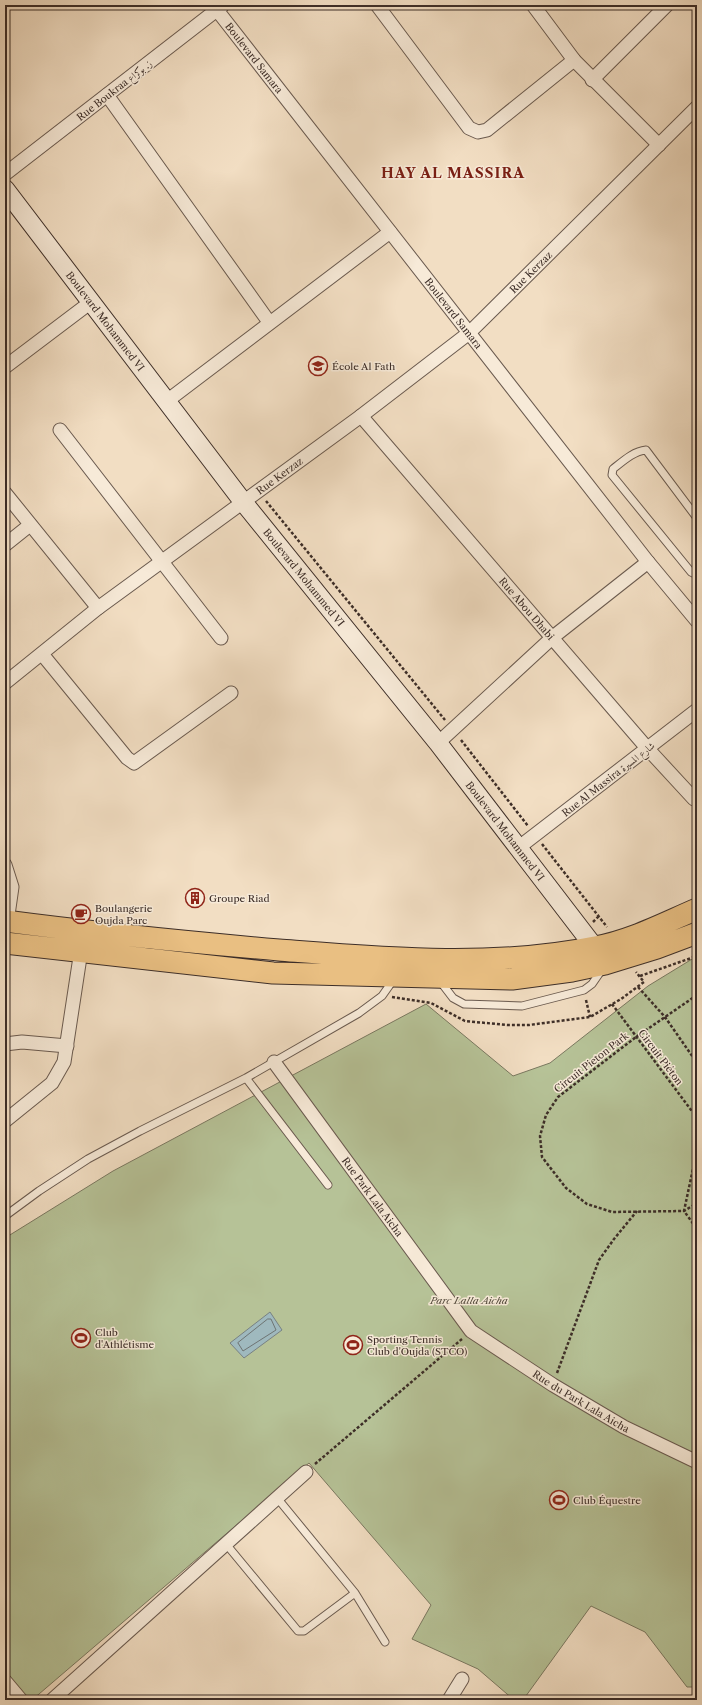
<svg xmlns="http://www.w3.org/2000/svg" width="702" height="1705" viewBox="0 0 702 1705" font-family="'Libre Caslon Text',Amiri,serif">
  <rect width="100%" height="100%" fill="#f2dec3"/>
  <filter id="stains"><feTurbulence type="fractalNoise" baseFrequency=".005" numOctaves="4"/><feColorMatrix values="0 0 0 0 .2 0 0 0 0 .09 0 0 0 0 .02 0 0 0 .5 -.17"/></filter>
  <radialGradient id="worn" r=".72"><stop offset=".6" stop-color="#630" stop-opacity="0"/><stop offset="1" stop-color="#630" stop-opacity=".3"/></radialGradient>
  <!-- green -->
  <path fill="#b6c297" stroke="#7a7860" d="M697,956V1687H687L645,1632L591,1606L523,1700H514L478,1669L412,1639L431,1605L309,1463L32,1700H26L5,1674V1238L113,1171L426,1004L513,1076L550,1063L648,986Z"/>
  <!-- water -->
  <path fill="#9fb9be" stroke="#788182" d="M270,1312L282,1330L244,1358L230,1343Z"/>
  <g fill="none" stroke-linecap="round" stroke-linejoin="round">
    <!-- shore -->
    <path stroke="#6e7473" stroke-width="1" d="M268,1319H271L276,1330L243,1351L238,1343Z"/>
    <!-- lane casing -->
    <g stroke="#6a5a4f" stroke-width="9">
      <path id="lane" d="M697,518L646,450C634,451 623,461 613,469L612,475L691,572L697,575
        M440,981L453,998L464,1004L522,1006L584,990L592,984L603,968
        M246,1078L328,1185
        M5,1216L39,1191L88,1159L140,1131L246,1078L359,1013L382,996L394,979
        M226,1544L298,1631H304L355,1593L278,1499
        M355,1593L385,1642"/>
    </g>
    <!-- street casing -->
    <g stroke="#6a5a4f" stroke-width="15">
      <g id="street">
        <path id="s1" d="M213,5L648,562L697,621"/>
        <path d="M377,5L469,128L478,132L487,130L574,60"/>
        <path d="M533,5L574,60L659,145"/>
        <path d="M592,80L667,5"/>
        <path d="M107,95L269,322"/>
        <path d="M5,174L223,5"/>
        <path d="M5,367L91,302"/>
        <path d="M167,401L390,232"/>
        <path id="s2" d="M361,416L647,748L694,799"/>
        <path d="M60,430L221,638"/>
        <path d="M5,493L98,608"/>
        <path d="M5,545L30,525"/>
        <path d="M42,654L127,758L134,763L231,693"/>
        <path id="s3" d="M5,683L98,608L361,416L469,333L697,107"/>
        <path d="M438,743L553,637L648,562"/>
        <path d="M518,848L697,710"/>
        <path d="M5,865L12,887L7,922"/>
        <path d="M5,1044L22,1042L67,1046"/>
        <path id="s4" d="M274,1062L471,1331L553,1385L624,1427L697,1462"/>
        <path d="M5,1121L52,1083L64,1062L82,944"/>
        <path d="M5,1681L21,1700"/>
        <path d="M52,1700L306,1472"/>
        <path d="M449,1700L462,1679"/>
      </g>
    </g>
    <!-- secondary casing -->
    <g stroke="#3d2e28" stroke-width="20">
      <g id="secondary">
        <path id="s5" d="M5,189L244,503L438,743L602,957"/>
      </g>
    </g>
    <!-- primary casing -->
    <g stroke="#3d2e28" stroke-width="23">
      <path id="primary" d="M5,921C96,933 187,942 279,950C383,958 491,968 595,947C630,941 664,923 697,909
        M5,943L273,973L512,979L572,971L605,964L657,948L697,933"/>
    </g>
    <!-- path -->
    <path stroke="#3d2e28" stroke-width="2.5" stroke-dasharray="3 2" stroke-linecap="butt" d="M266,501L445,720
      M461,740L528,826
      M542,844L607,927
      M593,922L599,916
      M640,976L697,956
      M638,987L665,1017L697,1063
      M697,995L636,1037L558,1097L546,1115L540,1136L542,1157L566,1188L587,1204L612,1212L684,1211L697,1203
      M392,997L431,1003L465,1021L507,1025H529L590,1017L621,999L644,982L636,972
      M586,1000L590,1017
      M612,1004L697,1118
      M697,1150L684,1211L697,1229
      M557,1373L599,1260L614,1239L637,1211
      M315,1464L462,1339"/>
    <!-- lane -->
    <use href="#lane" stroke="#f7ead8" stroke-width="7"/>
    <!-- street -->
    <use href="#street" stroke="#f7ead8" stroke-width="13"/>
    <!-- secondary -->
    <use href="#secondary" stroke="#f7ead8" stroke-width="18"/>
    <!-- primary -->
    <use href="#primary" stroke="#e9bf82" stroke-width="21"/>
  </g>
  <!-- icons -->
  <defs>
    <g id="school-ring" transform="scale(1)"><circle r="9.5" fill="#f7ead8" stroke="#8f2418" stroke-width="1.5"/><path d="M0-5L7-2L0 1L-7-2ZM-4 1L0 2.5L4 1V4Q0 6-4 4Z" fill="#8f2418"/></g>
    <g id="building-ring" transform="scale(1)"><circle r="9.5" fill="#f7ead8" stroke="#8f2418" stroke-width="1.5"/><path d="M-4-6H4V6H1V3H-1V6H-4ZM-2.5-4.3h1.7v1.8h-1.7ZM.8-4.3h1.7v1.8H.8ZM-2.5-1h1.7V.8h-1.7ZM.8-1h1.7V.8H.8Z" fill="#8f2418"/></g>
    <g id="cafe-ring" transform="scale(1)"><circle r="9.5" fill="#f7ead8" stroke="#8f2418" stroke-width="1.5"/><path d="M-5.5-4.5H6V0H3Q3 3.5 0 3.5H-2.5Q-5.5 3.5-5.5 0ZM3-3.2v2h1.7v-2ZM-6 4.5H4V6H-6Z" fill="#8f2418"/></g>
    <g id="stadium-ring" transform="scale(1)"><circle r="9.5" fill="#f7ead8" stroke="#8f2418" stroke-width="1.5"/><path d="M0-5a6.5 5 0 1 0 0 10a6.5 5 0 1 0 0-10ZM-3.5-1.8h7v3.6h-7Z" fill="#8f2418"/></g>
  </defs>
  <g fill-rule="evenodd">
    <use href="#school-ring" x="318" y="366"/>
    <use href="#building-ring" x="195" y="898"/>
    <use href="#cafe-ring" x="81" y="914"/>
    <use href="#stadium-ring" x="81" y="1338"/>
    <use href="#stadium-ring" x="353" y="1345"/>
    <use href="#stadium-ring" x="559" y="1500"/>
  </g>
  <g text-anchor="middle" stroke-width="3" stroke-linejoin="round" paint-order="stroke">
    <!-- street labels -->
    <g font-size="10" fill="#3d2e28" stroke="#f7ead8">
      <text dy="4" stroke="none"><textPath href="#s1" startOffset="67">Boulevard Samara</textPath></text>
      <text transform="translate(114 90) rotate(-38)" y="4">Rue Boukraa ز. بوكراع</text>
      <text dy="4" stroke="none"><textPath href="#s3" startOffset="668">Rue Kerzaz</textPath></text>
      <text dy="4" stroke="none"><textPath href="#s1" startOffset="391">Boulevard Samara</textPath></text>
      <text dy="4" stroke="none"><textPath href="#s5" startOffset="166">Boulevard Mohammed VI</textPath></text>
      <text dy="4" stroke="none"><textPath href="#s3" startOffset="344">Rue Kerzaz</textPath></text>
      <text dy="4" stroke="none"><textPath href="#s5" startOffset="490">Boulevard Mohammed VI</textPath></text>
      <text dy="4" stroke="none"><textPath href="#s2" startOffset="254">Rue Abou Dhabi</textPath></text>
      <text transform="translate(608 779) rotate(-38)" y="4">Rue Al Massira شارع المسيرة</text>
      <text dy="4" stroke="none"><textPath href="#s5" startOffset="814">Boulevard Mohammed VI</textPath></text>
      <text transform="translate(661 1057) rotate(53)" y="4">Circuit Piéton</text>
      <text transform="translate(591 1062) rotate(-38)" y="4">Circuit Pieton Park</text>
      <text dy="4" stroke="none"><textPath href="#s4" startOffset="167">Rue Park Lala Aicha</textPath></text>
      <text dy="4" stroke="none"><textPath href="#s4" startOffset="464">Rue du Park Lala Aicha</textPath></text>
    </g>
    <!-- poi labels -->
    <g font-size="10" fill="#3d2e28" stroke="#f7ead8" text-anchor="start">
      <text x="332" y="370">École Al Fath</text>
      <text x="209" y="902">Groupe Riad</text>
      <text x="95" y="912">Boulangerie<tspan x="95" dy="12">Oujda Parc</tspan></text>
      <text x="95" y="1336">Club<tspan x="95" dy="12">d'Athlétisme</tspan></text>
      <text x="367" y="1343">Sporting Tennis<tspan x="367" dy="12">Club d'Oujda (STCO)</tspan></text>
      <text x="573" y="1504">Club Équestre</text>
    </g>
    <!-- park labels -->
    <g font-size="10" font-style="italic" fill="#554c3e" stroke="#f7ead8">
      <text x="469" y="1304">Parc Lalla Aicha</text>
    </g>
    <!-- district labels -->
    <g font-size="14" font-weight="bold" letter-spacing="1" fill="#7a1f14" stroke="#f7ead8">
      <text x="453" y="178">HAY AL MASSIRA</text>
    </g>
  </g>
  <!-- margin -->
  <rect width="702" height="1705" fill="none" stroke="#f2dec3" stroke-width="20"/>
  <rect x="6" y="6" width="690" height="1693" fill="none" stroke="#3d2e28" stroke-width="2"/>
  <rect x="10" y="10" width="682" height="1685" fill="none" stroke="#3d2e28"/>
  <rect width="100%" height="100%" filter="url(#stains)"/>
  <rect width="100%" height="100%" fill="url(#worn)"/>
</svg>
